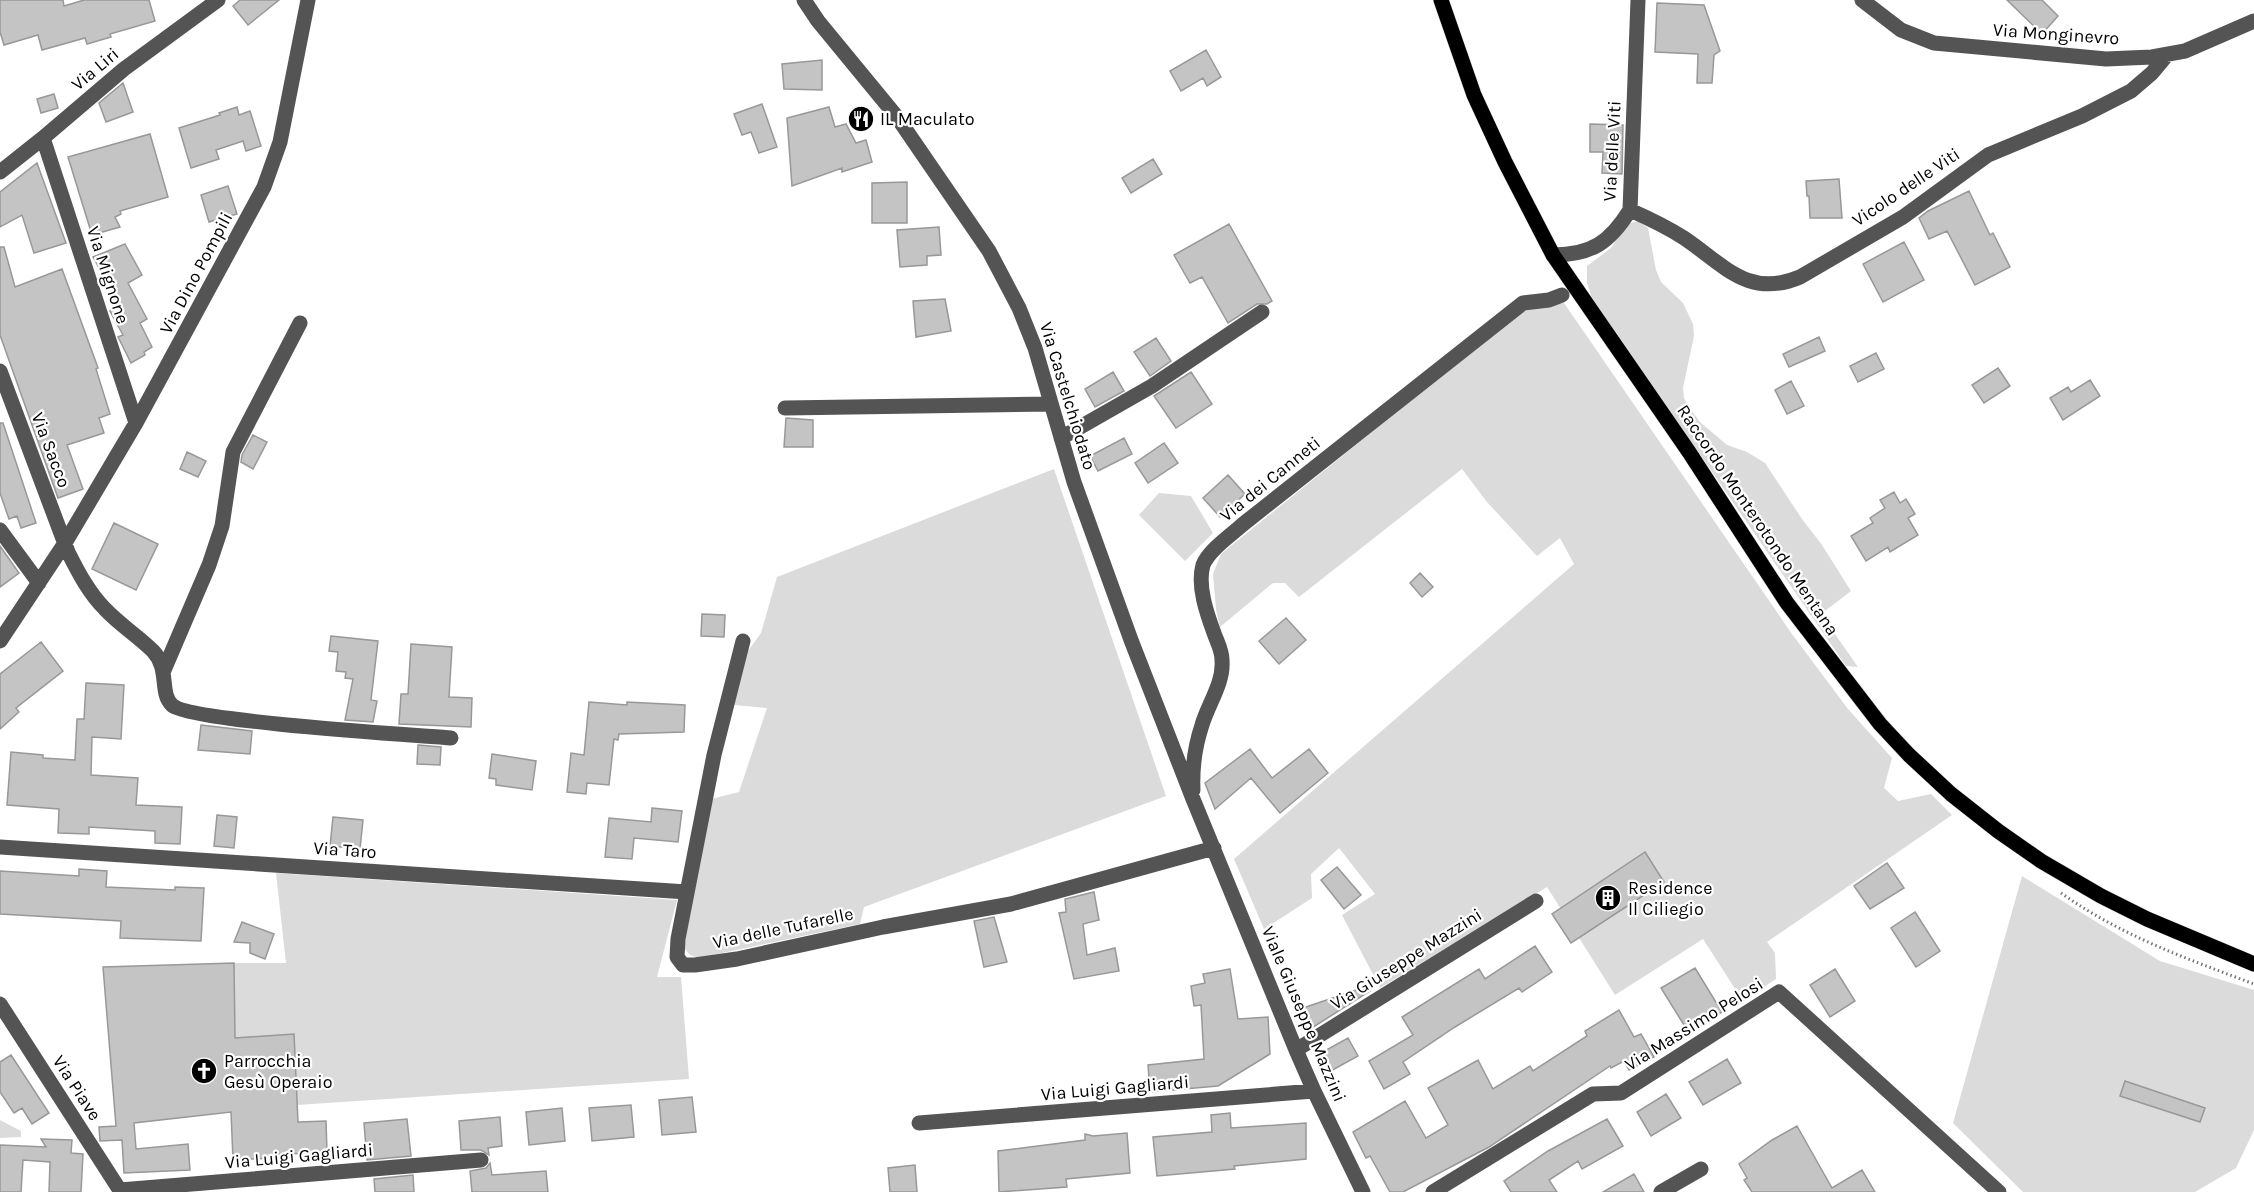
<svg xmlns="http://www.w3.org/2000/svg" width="2254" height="1192" viewBox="0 0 2254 1192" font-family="Karla,sans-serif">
  <rect width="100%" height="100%" fill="#fff"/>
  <!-- green -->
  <path fill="#dbdbdb" d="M1638,221L1648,228L1656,270L1661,282L1683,303L1693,324L1694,336L1683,388L1684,398L1688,406L1700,422L1727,445L1747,452L1765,463L1802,519L1822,545L1851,591L1821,614L1858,667L1846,666L1592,298L1587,283V266L1611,248L1627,224Z
    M1564,303L1792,634L1848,709L1892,758L1884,788L1898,801L1931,794L1952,815L1767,942L1775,953L1776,979L1743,1001L1703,939L1615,995L1547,887L1380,988L1342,915L1375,894L1339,848L1311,874L1312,898L1264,929L1234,859L1574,564L1560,538L1537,556L1487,502L1462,469L1299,597L1285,583H1273L1220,627L1216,609L1213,574L1221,554L1528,306Z
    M1054,469L1166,796L864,907L860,924L698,958L690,955L684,948L711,799L739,792L767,708L734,705L748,651L761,633L777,577Z
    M1159,493L1191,496L1213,533L1185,561L1139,515Z
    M276,873L677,900L657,977H681L689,1079L297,1105L294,1034L235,1038L234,963H286Z
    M2022,876L2160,961L2254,990V1130L2236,1168L2195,1192H2023L1953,1123Z
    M0,1120L21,1131V1137L0,1138Z"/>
  <!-- building -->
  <path fill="#c4c4c4" stroke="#989898" stroke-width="1.5" d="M0,0H63L64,6L84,0H149L155,21L110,34L111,37L87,44L85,38L42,50L38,35L4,45L0,32Z
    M240,0H279L248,25L233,6Z
    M2007,0H2042L2058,16L2042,34Z
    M1657,3L1704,5L1720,51L1714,55L1712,83H1697L1698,54L1655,52Z
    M1206,50L1221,77L1207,86L1203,78L1181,91L1170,71Z
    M822,60V90L784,89L782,64Z
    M123,83L133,112L106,122L99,103Z
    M54,94L58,108L41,113L37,99Z
    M762,104L777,147L759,153L751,132L742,135L734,114Z
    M237,107L239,115L250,111L261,146L246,151L243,141L216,150L219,159L191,168L179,128L220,115L219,113Z
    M829,107L835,127L846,124L856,143L866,140L872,162L842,172V168L792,186L787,118Z
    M1590,124L1623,125L1622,174L1602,173L1603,152H1590Z
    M150,134L168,197L120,211L121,214L115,217L120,227L92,235L68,157Z
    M1153,159L1162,174L1131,193L1122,178Z
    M37,163L66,243L34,253L22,215L0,227V192Z
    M1839,179L1842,218H1810L1809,196H1807L1806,181Z
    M907,182V223H872V183Z
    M228,186L237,214L209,222L201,195Z
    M1969,191L1990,235L1993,233L2010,267L1975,285L1947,231L1929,239L1919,218L1928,211Z
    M1229,224L1272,301L1267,304H1257L1228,323L1202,277L1190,283L1174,255Z
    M939,227L941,255L927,256V265L900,267L897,230Z
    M1904,242L1924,280L1883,302L1863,264Z
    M125,244L142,275L128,283L147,319L140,323L152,347L144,352L145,355L131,363L118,337L123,335L110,311L120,306L93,257Z
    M0,247H4L15,287L62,269L98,368L96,369L110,414L99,418L104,433L67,445L83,489L58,498L0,335Z
    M945,299L951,331L916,337L913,301Z
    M1819,337L1825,351L1789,367L1783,354Z
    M1156,338L1171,361L1150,376L1134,352Z
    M1876,353L1884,369L1858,382L1850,366Z
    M1998,368L2010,386L1984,403L1972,385Z
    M1113,372L1124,391L1095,407L1085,389Z
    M1191,372L1212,404L1176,428L1154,396Z
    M2090,380L2100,396L2063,420L2050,398L2068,387L2071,392Z
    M1791,381L1804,406L1787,414L1775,390Z
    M786,418L813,420V447H784Z
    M0,423H3L36,523L21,528L17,516L9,519L0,493Z
    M253,435L267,442L253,469L241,462L242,455Z
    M1124,438L1132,454L1098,471L1090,456Z
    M1164,443L1178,463L1148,483L1135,463Z
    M187,452L206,461L198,477L180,469Z
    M1228,475L1245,494L1220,517L1203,498Z
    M1894,492L1900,503L1906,499L1915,514L1908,518L1918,535L1890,552L1888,547L1866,561L1851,536L1873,523L1870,518L1885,508L1880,500Z
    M114,523L158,544L136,590L92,569Z
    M0,546L19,573L0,587Z
    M1420,573L1433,587L1422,597L1410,583Z
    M702,614L725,615L724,637L701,636Z
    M1286,618L1306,640L1279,664L1259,641Z
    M331,636L378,641L371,700L377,701L373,722L345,720L353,679L345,678L346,672L336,671L338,652L329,651Z
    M41,642L63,671L16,708L19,712L0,729V674Z
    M411,644L452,647L449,697L472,698L471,727L399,724L401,694H408Z
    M86,683L124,685L121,739L92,737L91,775L138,778L136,805L182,807L180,844L155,843V831L89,827V834L58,833L59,809L7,805L11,752L43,755V758L75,760L77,719H84Z
    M589,702L627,705V702L685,705L684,732L619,734L618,740L614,739L609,785L587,783L586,794L567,792L571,753L584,755Z
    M201,725L252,731L250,754L198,750Z
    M418,745L441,747L440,765L417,764Z
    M1250,749L1272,778L1309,749L1328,773L1280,813L1251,778L1215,809L1205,783Z
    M492,754L536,761L532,790L496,785V779L489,778Z
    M652,808L682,811L678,842L634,838L632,859L605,857L609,818L651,822Z
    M217,815L237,817L234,848L214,846Z
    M333,817L363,820L360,849L330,846Z
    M1645,852L1664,882L1571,943L1552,914Z
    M1887,863L1904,888L1870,909L1854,886Z
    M1337,867L1361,895L1344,909L1321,880Z
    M79,869L107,871L106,887L175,890V887L204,888L201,941L120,938L121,921L0,914V871L79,876Z
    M1094,892L1099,920L1083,924L1087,955L1115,948L1119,971L1074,979L1059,913L1066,912L1065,899Z
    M1915,912L1940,951L1916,967L1891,928Z
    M994,917L1007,962L984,967L974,921Z
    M242,922L274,934L265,959L250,953V943L234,942Z
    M1535,946L1552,972L1522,992L1519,988L1455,1027L1403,1062L1410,1074L1384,1089L1369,1061L1413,1035L1402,1017L1479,969L1485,979Z
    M234,963L235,1038L294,1034L298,1122L326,1121L327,1152L271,1155L272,1158L233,1160L231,1112L134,1123L136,1149L188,1144L190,1170L124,1173L122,1140L100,1141L99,1127L116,1126L103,967Z
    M1695,968L1722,1012L1689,1033L1661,988Z
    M1230,969L1238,1019L1268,1017L1270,1054L1218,1086L1150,1092L1148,1065L1204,1059L1201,1005L1194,1006L1191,986L1205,983L1203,974Z
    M1835,969L1855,1001L1830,1017L1810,985Z
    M1368,986L1370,991L1307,1031L1300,1009Z
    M1619,1010L1634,1037L1641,1034L1654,1057L1629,1070L1624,1061L1611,1068L1610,1066L1489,1147L1403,1192H1390L1370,1156L1366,1158L1353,1132L1405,1101L1426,1138L1448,1125L1428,1088L1478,1060L1493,1089L1530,1066L1533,1071L1587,1036L1585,1031Z
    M1348,1038L1358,1056L1329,1072L1319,1054Z
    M11,1055L49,1113L32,1124L22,1108L14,1113L0,1092V1062Z
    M1727,1059L1741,1083L1703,1105L1689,1082Z
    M2125,1081L2205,1108L2200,1122L2120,1096Z
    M1666,1094L1681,1118L1651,1136L1637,1112Z
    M692,1097L696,1132L662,1135L659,1100Z
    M631,1105L634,1137L592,1141L589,1108Z
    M562,1108L565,1141L529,1145L526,1112Z
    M1230,1113L1231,1128L1306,1123V1159L1234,1166L1235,1169L1157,1176L1153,1137L1212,1132L1211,1115Z
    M500,1117L502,1146L488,1148L489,1155L481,1150H461L459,1121Z
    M407,1119L411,1156L367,1160L364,1123Z
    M1607,1119L1623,1146L1582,1169L1578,1161L1549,1180L1557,1192H1511L1504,1181L1548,1151Z
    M1797,1126L1832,1188L1862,1170L1875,1192H1752L1744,1180L1747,1178L1739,1164L1772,1140Z
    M1127,1133L1130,1173L1066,1179L1067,1187L999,1192L998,1151L1085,1140V1134L1093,1136Z
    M41,1139L72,1140L71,1153L83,1154L81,1192H49L50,1162L23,1160L21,1192H0V1145L46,1147Z
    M490,1163L492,1175L546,1171L548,1192H472L470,1171L486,1168Z
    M915,1165L917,1192H890L888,1168Z
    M1634,1174L1644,1192H1603Z
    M413,1175L414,1192H375L374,1179Z"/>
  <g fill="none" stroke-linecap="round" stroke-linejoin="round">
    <!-- major casing -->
    <g stroke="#dbdbdb" stroke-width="16">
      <path id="major" d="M1441,0L1474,95L1505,162L1553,255L1689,452L1787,603L1880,724L1909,755L1951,794L1998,831L2041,861L2101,896L2147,919L2254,964"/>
    </g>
    <!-- path -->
    <path stroke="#767676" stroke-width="3" stroke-dasharray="1.5 3" stroke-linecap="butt" d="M2061,893C2122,936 2185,958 2254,984"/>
    <!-- minor -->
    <path stroke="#545454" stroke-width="15" d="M804,0L818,21L897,117L989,251L1019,308L1035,348L1074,482L1131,640L1193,799L1296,1050L1314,1091L1363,1192
      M1862,0L1901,30L1934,43L2106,59L2152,57L2185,51L2254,21
      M43,138L136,423
      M0,172L43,138L124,69L218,0
      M1630,210C1648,218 1667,227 1684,238C1723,264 1748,299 1800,277L1903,217L1988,155L2082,116L2131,91L2152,73L2167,55
      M1553,255C1592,255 1610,242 1630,210L1638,0
      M0,371L68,552C78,572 89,593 105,609C120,625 138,636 153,651C170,669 159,693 172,705C187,721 414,735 451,738
      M785,408L1051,404
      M1061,438L1152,386L1262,312
      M0,530L39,583
      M0,641L65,543L136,423L264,187L280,142L308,0
      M743,641L714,755L678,939L677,957L683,965H695L737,959L883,927L1011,904L1214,848
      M164,670L209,565L222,526L233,452L300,323
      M1193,790C1192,768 1195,746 1202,725C1208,704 1224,683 1222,660C1222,650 1217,642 1214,633C1207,614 1197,586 1203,565C1209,550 1230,536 1242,525L1523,303L1549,300L1562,295
      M0,847L687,892
      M0,1004L121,1192
      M1296,1050L1536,901
      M919,1123L1314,1091
      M120,1190L481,1160
      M1433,1192L1593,1094L1621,1093L1779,992L1999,1192
      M1661,1192L1701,1169"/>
    <!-- major -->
    <use href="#major" stroke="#000" stroke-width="15"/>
  </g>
  <!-- icons -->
  <defs>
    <g id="restaurant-disc" transform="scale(1.35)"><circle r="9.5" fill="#000" stroke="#fff"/><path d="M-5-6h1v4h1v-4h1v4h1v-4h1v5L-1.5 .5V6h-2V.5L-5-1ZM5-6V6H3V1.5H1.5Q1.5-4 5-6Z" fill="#fff"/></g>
    <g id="building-disc" transform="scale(1.35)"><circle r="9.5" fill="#000" stroke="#fff"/><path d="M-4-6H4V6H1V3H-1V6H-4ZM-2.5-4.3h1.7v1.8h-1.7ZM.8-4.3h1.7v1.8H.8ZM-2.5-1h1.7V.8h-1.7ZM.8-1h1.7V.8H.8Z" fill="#fff"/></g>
    <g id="church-disc" transform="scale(1.35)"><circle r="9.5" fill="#000" stroke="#fff"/><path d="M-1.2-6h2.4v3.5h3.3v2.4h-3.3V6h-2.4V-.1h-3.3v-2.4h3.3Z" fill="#fff"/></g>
  </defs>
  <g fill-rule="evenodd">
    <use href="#restaurant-disc" x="861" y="119"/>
    <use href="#building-disc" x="1608" y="898"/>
    <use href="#church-disc" x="204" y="1071"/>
  </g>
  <g text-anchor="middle" stroke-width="4.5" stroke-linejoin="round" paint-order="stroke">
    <!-- street labels -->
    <g font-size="18" fill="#000" stroke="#fff">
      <text transform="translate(2056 34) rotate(4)" y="6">Via Monginevro</text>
      <text transform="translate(95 69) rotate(-40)" y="6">Via Liri</text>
      <text transform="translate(1612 151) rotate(-87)" y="6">Via delle Viti</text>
      <text transform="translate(1906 187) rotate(-34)" y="6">Vicolo delle Viti</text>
      <text transform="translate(196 273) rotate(-62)" y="6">Via Dino Pompili</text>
      <text transform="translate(108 275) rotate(72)" y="6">Via Mignone</text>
      <text transform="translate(1068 396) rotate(73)" y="6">Via Castelchiodato</text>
      <text transform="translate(51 450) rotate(69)" y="6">Via Sacco</text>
      <text transform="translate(1270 479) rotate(-39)" y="6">Via dei Canneti</text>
      <text transform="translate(1758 520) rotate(56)" y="6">Raccordo Monterotondo Mentana</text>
      <text transform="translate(345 850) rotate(4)" y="6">Via Taro</text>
      <text transform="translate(783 928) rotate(-12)" y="6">Via delle Tufarelle</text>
      <text transform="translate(1406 959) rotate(-32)" y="6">Via Giuseppe Mazzini</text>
      <text transform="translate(1304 1014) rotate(67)" y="6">Viale Giuseppe Mazzini</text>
      <text transform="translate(1694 1024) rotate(-32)" y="6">Via Massimo Pelosi</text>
      <text transform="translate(77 1088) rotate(57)" y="6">Via Piave</text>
      <text transform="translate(1115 1088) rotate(-5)" y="6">Via Luigi Gagliardi</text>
      <text transform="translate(299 1156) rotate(-5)" y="6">Via Luigi Gagliardi</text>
    </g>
    <!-- poi labels -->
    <g font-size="18" fill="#000" stroke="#fff" text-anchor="start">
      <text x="880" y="125">IL Maculato</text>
      <text x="1628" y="894">Residence<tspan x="1628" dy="21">Il Ciliegio</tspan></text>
      <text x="224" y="1067">Parrocchia<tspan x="224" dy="21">Gesù Operaio</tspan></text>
    </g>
  </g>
</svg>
